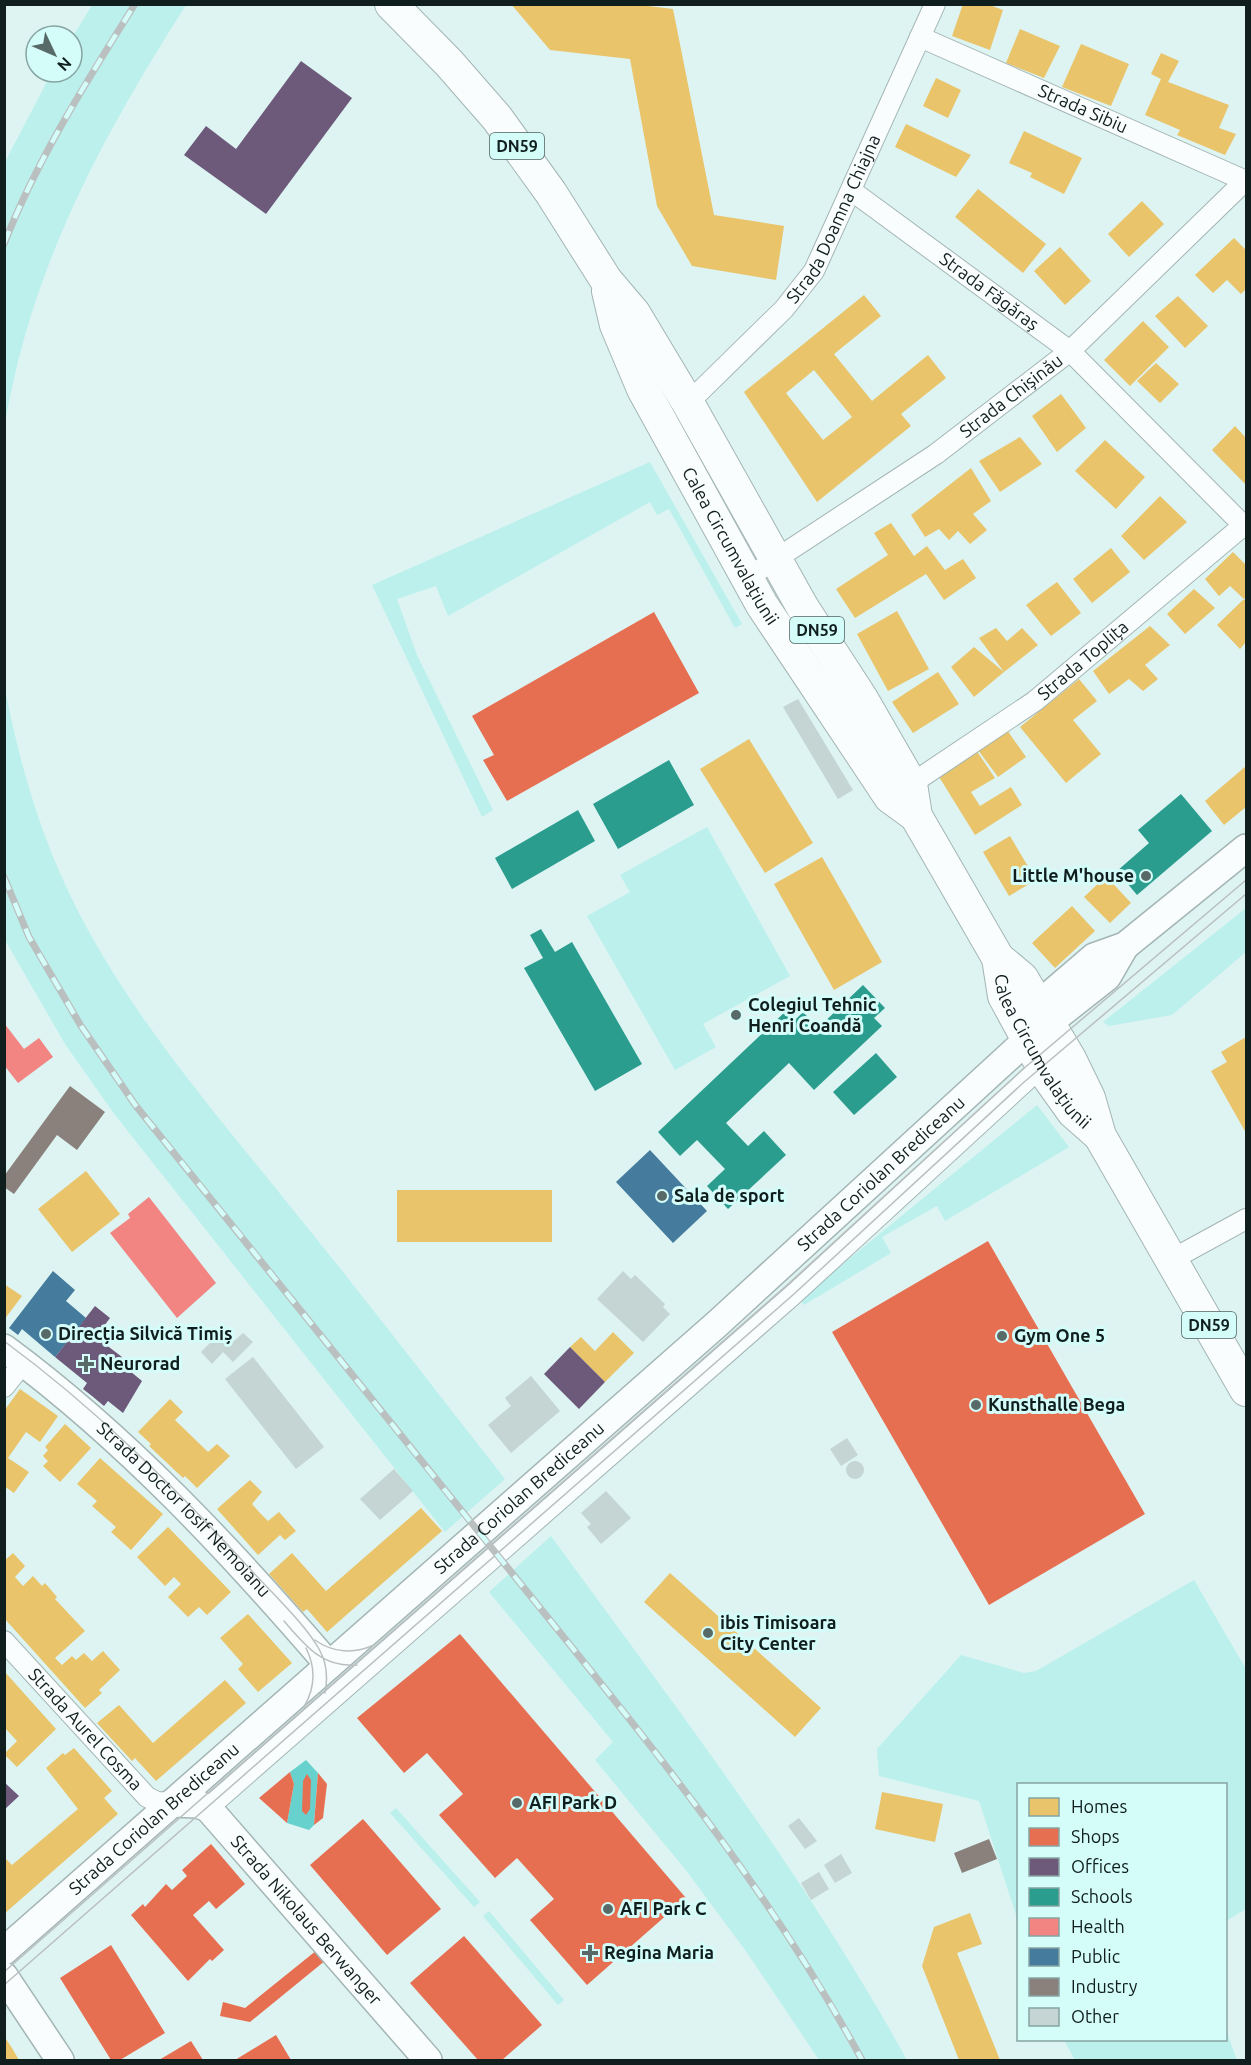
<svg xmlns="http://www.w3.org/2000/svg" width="1251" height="2065" viewBox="0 0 1251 2065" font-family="Ubuntu,sans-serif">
  <rect width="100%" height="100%" fill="#ddf4f2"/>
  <!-- green -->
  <path fill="#bcf0ec" d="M92,5H186C102,137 31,267 5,424V162L52,72H72V38Z
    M650,462L742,624L735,628L669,509L657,515L650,502L448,616L436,586L397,599L417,655L493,810L482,817L372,585Z
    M4,683C16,748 33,810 59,871C115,1000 211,1107 298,1216C368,1302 436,1391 505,1479L445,1532L115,1115L65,1044L5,940Z
    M707,827L790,976L703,1024L716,1047L675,1070L587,916L630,892L620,875Z
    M1246,908V952L1172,1015L1109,1026L1103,1022Z
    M1037,1105L1069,1147L945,1221L937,1206L882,1237L891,1253L804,1305L800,1299Z
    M551,1536C675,1706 805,1875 907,2060H819L748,1954L685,1869L595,1760L613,1742L489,1592Z
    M1194,1580L1246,1669V1909L1226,1921V1784H1018V1921L979,1801L879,1776L877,1749L961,1655L1024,1673L1036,1671Z
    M396,1808L480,1902L474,1907L390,1813Z
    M489,1911L564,2000L558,2005L483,1916Z
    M1226,2030L1237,2060H1075L1064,2040H1226Z"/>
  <!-- water -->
  <path fill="#67d2cd" d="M306,1760L318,1773L314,1825L309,1830L287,1823L294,1784L290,1772Z"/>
  <!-- homes -->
  <path fill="#e9c46a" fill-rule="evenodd" d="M511,4H632L673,9L714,215L784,226L776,280L692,266L657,206L630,59L550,50Z
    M963,4H987L1003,10L990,50L952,36Z
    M1020,29L1060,46L1044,78L1006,63Z
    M1081,44L1129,64L1111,106L1062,87Z
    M1161,53L1179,61L1168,82L1229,105L1219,128L1236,134L1225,155L1177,135L1180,130L1145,115L1161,79L1151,74Z
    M936,78L961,90L948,118L923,106Z
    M906,124L971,155L956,177L895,147Z
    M1024,131L1082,158L1064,194L1030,177L1032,173L1009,163Z
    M978,189L1046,244L1023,273L955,217Z
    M1142,201L1164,224L1129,257L1108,234Z
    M1234,238L1246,250V289L1241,294L1227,280L1213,293L1195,275Z
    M1060,247L1091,281L1065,305L1034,271Z
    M864,295L881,316L834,354L872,401L928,355L946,378L901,414L911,426L817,502L744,392ZM814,370L852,417L823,440L786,393Z
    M1178,296L1208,326L1185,348L1155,316Z
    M1143,321L1169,347L1130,386L1104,360Z
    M1156,363L1179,384L1160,403L1137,381Z
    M1061,394L1086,428L1057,452L1032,416Z
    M1235,426L1246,438V485L1212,450Z
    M1020,437L1042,464L1000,492L979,461Z
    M1105,440L1145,477L1116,509L1075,471Z
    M971,468L991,501L973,514L987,530L970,544L958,531L949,540L939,529L925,537L911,515Z
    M1160,496L1187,522L1144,560L1121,536Z
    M891,523L914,556L927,546L945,570L963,559L976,578L944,600L926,574L855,618L836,589L888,555L874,533Z
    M1111,548L1130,572L1092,603L1073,579Z
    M1233,552L1246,565V597L1244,599L1246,602V642L1240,649L1217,625L1244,599L1230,586L1219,596L1205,579Z
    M1057,582L1081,613L1051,636L1026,605Z
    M1194,589L1215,608L1185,634L1167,614Z
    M897,611L929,669L888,691L857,634Z
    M1150,626L1170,645L1145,665L1158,679L1143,691L1129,679L1109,694L1093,671Z
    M996,628L1007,641L1022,628L1038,645L1004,672L979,638Z
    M974,647L1004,672L974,697L951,667Z
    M938,672L959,704L913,733L892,702Z
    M1079,679L1097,701L1073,720L1101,754L1066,783L1020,727Z
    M1007,730L1026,757L998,777L978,750Z
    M749,739L813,843L765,873L700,769Z
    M974,747L995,778L971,792L980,806L1011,787L1022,805L975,835L936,772Z
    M1246,766V807L1224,825L1205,801Z
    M1010,836L1036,880L1009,896L983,852Z
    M822,857L882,962L834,990L774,884Z
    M1106,876L1131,903L1110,923L1084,897Z
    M1072,906L1095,931L1055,968L1032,943Z
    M1246,1037V1133L1211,1071L1227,1062L1221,1052Z
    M86,1171L120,1214L72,1252L38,1209Z
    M397,1190H552V1242H397Z
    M4,1284L22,1296L4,1320Z
    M613,1332L634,1353L605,1382L570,1347L581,1337L595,1351Z
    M20,1389L58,1416L40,1442L26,1432L8,1458L29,1472L14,1493L4,1486V1411Z
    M170,1399L183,1412L175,1420L208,1452L217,1444L230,1456L197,1488L185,1476L183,1478L149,1446L151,1444L138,1432Z
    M65,1424L91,1448L60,1482L43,1466L48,1461L43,1456L48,1450L45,1447Z
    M100,1458L163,1514L131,1550L111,1532L116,1527L92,1506L97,1501L77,1484Z
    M250,1480L262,1492L252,1504L259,1512L268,1521L279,1512L296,1531L285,1540L280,1535L258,1555L217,1509Z
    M421,1508L442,1531L327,1632L307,1609L303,1612L269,1574L292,1553L326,1591Z
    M168,1527L231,1592L207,1615L199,1607L188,1617L168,1597L181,1584L174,1577L165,1586L137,1557Z
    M13,1553L25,1566L15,1577L23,1586L33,1576L42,1586L45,1583L57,1597L55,1599L85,1631L55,1658L62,1665L72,1656L76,1660L84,1653L92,1661L103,1651L120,1670L99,1690L102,1693L85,1708L4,1618V1561Z
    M670,1573L821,1708L795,1737L644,1602Z
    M248,1614L292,1663L258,1692L238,1669L243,1664L220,1638Z
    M4,1671L56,1729L17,1767L4,1754L17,1741L4,1727Z
    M225,1680L246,1703L156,1781L135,1758L132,1761L97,1723L119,1705L153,1743Z
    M74,1748L112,1791L104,1798L118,1814L4,1914V1857L12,1865L78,1809L46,1768L63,1753L65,1755Z
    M882,1792L943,1804L935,1842L875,1829Z
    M970,1913L982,1944L957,1953L1000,2060H959L922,1966L934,1927Z
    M4,2036L12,2048L19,2060H4Z"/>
  <!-- shops -->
  <path fill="#e76f51" d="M654,612L699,693L507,801L483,760L494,755L472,716Z
    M988,1241L1145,1514L989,1605L832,1332Z
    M460,1634L686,1898L587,1985L530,1920L554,1899L517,1858L495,1878L439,1815L463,1794L427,1753L404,1773L357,1718Z
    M290,1772L294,1784L287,1823L259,1798Z
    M318,1773L327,1784L323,1818L314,1825Z
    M307,1774L311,1780L310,1809L306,1815L302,1811L303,1781Z
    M363,1819L441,1909L387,1955L310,1865Z
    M211,1844L245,1884L216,1909L209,1901L193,1915L224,1950L212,1961L210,1959L188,1981L131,1915L143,1904L145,1907L166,1884L172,1890L187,1876L182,1870Z
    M464,1936L542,2025L502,2060H478L410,1983Z
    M111,1945L165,2033L120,2060H111L60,1978Z
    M317,1950L326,1960L250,2022L220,2016L223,2002L245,2008Z
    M276,2035L291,2060H235Z
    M191,2041L203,2060H159Z"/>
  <!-- offices -->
  <path fill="#6d597a" d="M301,61L352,98L266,214L184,155L206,126L236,149Z
    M95,1306L110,1318L101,1330L110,1338L105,1344L122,1357L119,1362L142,1381L123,1413L108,1401L104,1406L92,1396L83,1389L87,1383L55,1357Z
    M570,1347L605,1382L579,1409L544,1374Z
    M4,1782L19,1796L4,1810Z"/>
  <!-- schools -->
  <path fill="#2a9d8f" d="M669,760L694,805L618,849L593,804Z
    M1181,794L1212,831L1137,895L1117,871L1149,843L1138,830Z
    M578,810L595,841L512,889L495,858Z
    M541,929L555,952L572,942L642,1064L595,1091L524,968L543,958L530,935Z
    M863,985L885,1008L874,1018L882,1026L814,1090L789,1063L726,1123L748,1146L764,1131L786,1155L728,1209L707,1186L725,1169L697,1140L680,1156L658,1132L786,1011L795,1020L803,1012L818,1028Z
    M876,1053L897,1077L854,1115L833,1092Z"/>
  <!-- health -->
  <path fill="#f28482" d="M4,1023L24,1049L39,1038L53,1057L18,1083L4,1065Z
    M149,1197L216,1283L177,1318L110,1233L130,1218L128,1214Z"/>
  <!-- public -->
  <path fill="#457b9d" d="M650,1150L707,1211L673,1243L616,1182Z
    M53,1271L75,1290L66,1301L86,1318L55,1357L22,1329L18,1335L9,1328Z"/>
  <!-- industry -->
  <path fill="#8a817c" d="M70,1086L105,1112L77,1150L57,1135L14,1194L4,1187V1176Z
    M989,1839L997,1859L962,1873L954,1853Z"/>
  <!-- building -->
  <path fill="#c4d5d4" d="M798,699L853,790L838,799L783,707Z
    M623,1271L631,1279L635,1275L665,1304L663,1307L670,1314L643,1342L597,1299Z
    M222,1331L233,1342L243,1333L253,1342L233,1362L223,1352L212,1364L201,1352Z
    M253,1357L324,1447L296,1469L225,1379Z
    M531,1376L560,1411L511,1453L488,1425L511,1406L505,1398Z
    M847,1438L858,1455L841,1466L830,1449Z
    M846 1470a9 9 0 1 1 18 0a9 9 0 1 1-18 0Z
    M394,1469L413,1491L380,1520L360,1499Z
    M606,1491L631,1518L601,1544L587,1527L591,1524L581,1513Z
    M799,1818L817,1841L805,1849L788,1826Z
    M841,1854L852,1873L835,1883L824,1865Z
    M819,1872L829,1889L811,1900L801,1883Z"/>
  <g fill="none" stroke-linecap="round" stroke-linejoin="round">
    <!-- street casing -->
    <g stroke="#a3b5b4" stroke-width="22">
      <g id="street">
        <path id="s1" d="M920,37L1246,181"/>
        <path id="s2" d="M852,191L1070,351L1246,528"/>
        <path id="s3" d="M688,403L784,309L814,271L935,4"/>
        <path id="s4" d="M747,578L936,454L1070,351L1246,180"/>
        <path id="s5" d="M911,784L1035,701L1244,525"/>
        <path d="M1171,1260L1246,1219"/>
        <path d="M4,1387L24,1362"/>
        <path id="s6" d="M4,1641L147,1797L157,1802L172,1803"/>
        <path d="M208,1808L794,1294L1042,1066"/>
      </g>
    </g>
    <!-- secondary casing -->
    <g stroke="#a3b5b4" stroke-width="30">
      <g id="secondary">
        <path d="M1032,1025L1038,1005L1094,957L1125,946L1246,848"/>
        <path id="s7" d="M4,1348C127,1439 230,1550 329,1665"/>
        <path id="s8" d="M172,1803L197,1804L208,1808L428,2060"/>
        <path id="s9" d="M4,1951L717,1324L1027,1040L1107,977L1125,946"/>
        <path d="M4,1976L60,2060"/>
      </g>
    </g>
    <!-- primary casing -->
    <g stroke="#a3b5b4" stroke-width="34">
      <g id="primary">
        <path d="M391,4L449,63L497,118L551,193L606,280L634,313L688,403L803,608L862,699L911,784L916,816L998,958L1022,978L1070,1059L1089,1098L1100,1136L1246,1390"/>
        <path id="s10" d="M608,291L616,325L643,389L762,605L890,797L916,816"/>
        <path id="s11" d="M998,958L1004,996L1048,1077L1073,1112L1099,1135"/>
      </g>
    </g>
    <!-- street -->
    <use href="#street" stroke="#fafdfd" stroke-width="20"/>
    <!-- secondary -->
    <use href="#secondary" stroke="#fafdfd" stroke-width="27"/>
    <!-- primary -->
    <use href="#primary" stroke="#fafdfd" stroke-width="32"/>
    <!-- tram -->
    <path stroke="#babfbf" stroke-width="1.5" d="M4,1341C95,1408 175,1487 251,1570C271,1592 305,1624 319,1649C327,1663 328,1678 325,1693
      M284,1621C305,1645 322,1668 357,1665
      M315,1640C333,1653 354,1654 374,1645
      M304,1707C315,1688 316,1668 306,1648
      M4,1972L786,1286L1022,1070L1246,880
      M4,1985L794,1294L1023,1083L1246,894"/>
    <!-- rail casing -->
    <g stroke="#babfbf" stroke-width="7">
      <path id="rail" d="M4,244C37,159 87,81 135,4
        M4,877L29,937L81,1026L136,1106C259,1258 380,1410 503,1562C632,1722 764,1879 862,2060"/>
    </g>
    <!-- rail -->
    <use href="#rail" stroke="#d4fdfa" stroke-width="4.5" stroke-dasharray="14" stroke-linecap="butt"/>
  </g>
  <!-- markers -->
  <g fill="#586a68" stroke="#d4fdfa" stroke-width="2">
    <circle cx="1146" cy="876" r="6"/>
    <circle cx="736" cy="1015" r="6"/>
    <circle cx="662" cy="1196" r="6"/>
    <circle cx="46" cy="1334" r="6"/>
    <circle cx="1002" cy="1336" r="6"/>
    <path d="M83 1355h6v6h6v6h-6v6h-6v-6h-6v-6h6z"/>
    <circle cx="976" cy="1405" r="6"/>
    <circle cx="708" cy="1633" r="6"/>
    <circle cx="517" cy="1803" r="6"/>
    <circle cx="608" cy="1909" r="6"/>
    <path d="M587 1944h6v6h6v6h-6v6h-6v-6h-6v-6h6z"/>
  </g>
  <g text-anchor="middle" stroke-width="6" stroke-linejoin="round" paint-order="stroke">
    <!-- shield labels -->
    <g fill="#d4fdfa" stroke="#4b6260" stroke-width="1.5">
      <rect x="490" y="133" width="54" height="26" rx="4.5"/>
      <rect x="790" y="617" width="54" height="26" rx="4.5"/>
      <rect x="1182" y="1312" width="54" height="26" rx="4.5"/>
    </g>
    <g font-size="16" font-weight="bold" fill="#101f1e">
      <text x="517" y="152">DN59</text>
      <text x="817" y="636">DN59</text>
      <text x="1209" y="1331">DN59</text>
    </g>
    <!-- street labels -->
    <g font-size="18" fill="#101f1e" stroke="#d4fdfa">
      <text dy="6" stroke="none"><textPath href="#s1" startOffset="178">Strada Sibiu</textPath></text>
      <text dy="6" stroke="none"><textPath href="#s3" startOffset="238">Strada Doamna Chiajna</textPath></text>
      <text dy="6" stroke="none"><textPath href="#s2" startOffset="170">Strada Făgăraș</textPath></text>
      <text dy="6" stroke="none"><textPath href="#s4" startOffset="321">Strada Chișinău</textPath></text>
      <text dy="6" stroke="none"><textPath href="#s10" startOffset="284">Calea Circumvalațiunii</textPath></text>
      <text dy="6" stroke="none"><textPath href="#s5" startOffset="212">Strada Toplița</textPath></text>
      <text dy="6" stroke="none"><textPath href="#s11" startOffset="105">Calea Circumvalațiunii</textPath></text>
      <text dy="6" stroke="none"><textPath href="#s9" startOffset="1172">Strada Coriolan Brediceanu</textPath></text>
      <text dy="6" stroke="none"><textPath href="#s9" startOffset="686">Strada Coriolan Brediceanu</textPath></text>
      <text dy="6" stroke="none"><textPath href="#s7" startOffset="242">Strada Doctor Iosif Nemoianu</textPath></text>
      <text dy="6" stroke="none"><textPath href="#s6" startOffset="120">Strada Aurel Cosma</textPath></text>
      <text dy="6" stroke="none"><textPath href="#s9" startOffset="200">Strada Coriolan Brediceanu</textPath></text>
      <text dy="6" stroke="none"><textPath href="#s8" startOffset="186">Strada Nikolaus Berwanger</textPath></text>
    </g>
    <!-- poi labels -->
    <g font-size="18" font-weight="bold" fill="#101f1e" stroke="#d4fdfa" text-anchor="start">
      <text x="1134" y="882" text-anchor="end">Little M'house</text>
      <text x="748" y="1011">Colegiul Tehnic<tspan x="748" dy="21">Henri Coandă</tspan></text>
      <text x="674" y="1202">Sala de sport</text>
      <text x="58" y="1340">Direcția Silvică Timiș</text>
      <text x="1014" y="1342">Gym One 5</text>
      <text x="100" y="1370">Neurorad</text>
      <text x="988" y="1411">Kunsthalle Bega</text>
      <text x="720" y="1629">ibis Timisoara<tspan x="720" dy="21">City Center</tspan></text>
      <text x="529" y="1809">AFI Park D</text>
      <text x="620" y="1915">AFI Park C</text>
      <text x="604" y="1959">Regina Maria</text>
    </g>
  </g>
  <!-- border -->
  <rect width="1251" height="2065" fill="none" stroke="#101f1e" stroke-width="12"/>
  <!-- legend -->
  <rect x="1017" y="1783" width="210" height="258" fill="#d4fdfa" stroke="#86a4a2" stroke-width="1.5"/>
  <rect x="1029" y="1798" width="30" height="18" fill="#e9c46a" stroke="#86a4a2" stroke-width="1.5"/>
  <text x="1071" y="1813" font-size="18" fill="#101f1e">Homes</text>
  <rect x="1029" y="1828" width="30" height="18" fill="#e76f51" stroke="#86a4a2" stroke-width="1.5"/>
  <text x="1071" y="1843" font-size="18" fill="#101f1e">Shops</text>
  <rect x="1029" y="1858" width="30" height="18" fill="#6d597a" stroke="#86a4a2" stroke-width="1.5"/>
  <text x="1071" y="1873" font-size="18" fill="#101f1e">Offices</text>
  <rect x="1029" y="1888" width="30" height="18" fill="#2a9d8f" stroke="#86a4a2" stroke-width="1.5"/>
  <text x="1071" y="1903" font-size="18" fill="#101f1e">Schools</text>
  <rect x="1029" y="1918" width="30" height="18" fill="#f28482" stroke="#86a4a2" stroke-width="1.5"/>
  <text x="1071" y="1933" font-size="18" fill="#101f1e">Health</text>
  <rect x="1029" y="1948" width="30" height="18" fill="#457b9d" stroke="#86a4a2" stroke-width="1.5"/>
  <text x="1071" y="1963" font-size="18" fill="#101f1e">Public</text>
  <rect x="1029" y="1978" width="30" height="18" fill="#8a817c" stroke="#86a4a2" stroke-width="1.5"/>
  <text x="1071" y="1993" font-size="18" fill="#101f1e">Industry</text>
  <rect x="1029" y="2008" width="30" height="18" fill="#c4d5d4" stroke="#86a4a2" stroke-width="1.5"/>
  <text x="1071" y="2023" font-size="18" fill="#101f1e">Other</text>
  <!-- north arrow -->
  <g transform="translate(54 54) rotate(134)"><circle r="28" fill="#d4fdfa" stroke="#86a4a2" stroke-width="1.5"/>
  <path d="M0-4.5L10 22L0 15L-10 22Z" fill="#586a68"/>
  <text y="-9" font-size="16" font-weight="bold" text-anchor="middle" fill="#101f1e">N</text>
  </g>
</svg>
